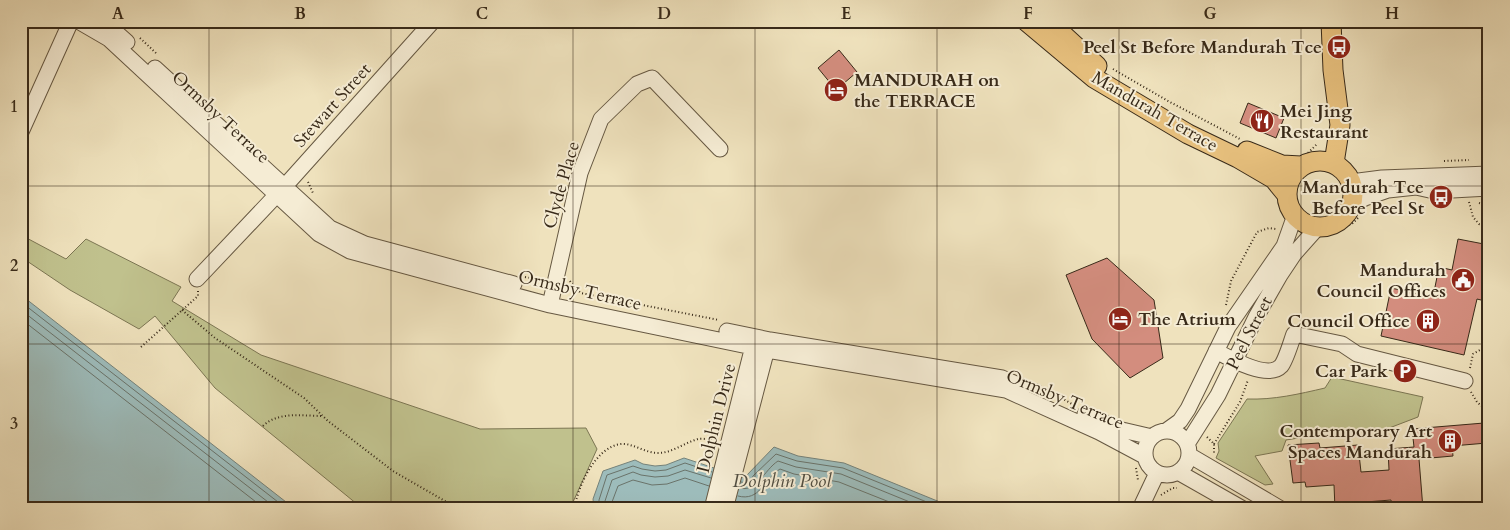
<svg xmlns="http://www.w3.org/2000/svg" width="1510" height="530" viewBox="0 0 1510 530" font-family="Cardo,serif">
  <rect width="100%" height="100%" fill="#efe2bd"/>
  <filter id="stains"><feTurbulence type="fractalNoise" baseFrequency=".004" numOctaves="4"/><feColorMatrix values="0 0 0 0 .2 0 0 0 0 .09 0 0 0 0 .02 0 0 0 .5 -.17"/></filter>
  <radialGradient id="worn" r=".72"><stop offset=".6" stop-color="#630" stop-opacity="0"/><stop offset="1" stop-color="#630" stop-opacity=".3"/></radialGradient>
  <!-- green -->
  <path fill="#c0c18d" stroke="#7c7653" d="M21,235L66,259L86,239L181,287L172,301L261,355L480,429L586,428L597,449L573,502L572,509H363L215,388L155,316L139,329L70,290L21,257Z
    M1332,377L1423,397L1418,417L1384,430L1366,432L1332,430L1317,435L1286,440L1282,451L1255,456L1273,484L1265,485L1216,458L1219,451L1218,443L1247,399C1274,400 1299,394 1325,388Z"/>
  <!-- water -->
  <path fill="#9dbcbb" stroke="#75827a" d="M21,295L295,509H21Z
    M774,447L798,456L844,463L957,509H594L593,499L603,471L635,460L643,464L655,466L666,465L684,458L747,479V475Z"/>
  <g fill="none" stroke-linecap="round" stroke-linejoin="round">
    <!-- shore -->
    <path stroke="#6a736a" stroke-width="1" d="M21,302L287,509
      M21,310L277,509
      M21,319L265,509
      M741,482L746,483L750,482L753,476L776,454L797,461L843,468L944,509
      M739,488C757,493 764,470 778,461L796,467L841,474L927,509
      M738,496C760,502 764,479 780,469L794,474L839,482L907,509
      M599,509V500L607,475L633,466L642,469L655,471L666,470L685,463L712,472
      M605,509V501L612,480L633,472L641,475L655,477L668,476L685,470L711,478
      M613,509L612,502L618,486L633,480L652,485L667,484L685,478L709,486"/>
  </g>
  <!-- building -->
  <path fill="#d38d7e" stroke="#382a19" d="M839,50L857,72L836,90L818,68Z
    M1248,103L1284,118L1276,138L1240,123Z
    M1458,239L1489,245V302L1477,299L1464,355L1381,336L1391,288L1433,297L1439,267L1452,270Z
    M1107,258L1154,300L1163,358L1130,378L1092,339L1066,275Z
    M1484,423L1487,443L1452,446L1453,456L1419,459L1423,509H1392L1391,500L1353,503L1354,509H1335L1334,485L1306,487L1305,482L1293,483L1288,445L1319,443L1320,448L1358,445L1361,472L1389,470L1388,449L1414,447L1412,429Z"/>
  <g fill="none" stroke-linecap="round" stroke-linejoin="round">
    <!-- minor casing -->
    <g stroke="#665842" stroke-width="17">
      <path id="minor" d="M78,21L109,39L319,234L350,251L550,305L767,350L1006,390L1099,432L1144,456
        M101,21L109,26L127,42
        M155,68L330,228L365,244L514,284
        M21,132L71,21
        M1351,182L1382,178L1489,174
        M1352,205L1365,198L1388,190L1416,187L1434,191L1489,188
        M197,279L285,186L433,21
        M550,305L580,173L601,119L637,84L652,78L720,149
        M727,331L770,340L1002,378L1023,387
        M1216,351C1229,358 1268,380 1281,366C1286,360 1291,342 1294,334L1342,344L1357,354L1465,381
        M1085,414L1122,430L1152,437
        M1145 453a22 22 0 1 1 44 0a22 22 0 1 1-44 0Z
        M1166,431L1180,421L1188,409L1228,327L1284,246L1295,215
        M1187,444L1218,395L1256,317L1280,275L1294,254L1318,227
        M1189,455L1281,509
        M1178,472L1243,509
        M712,509L755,338
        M725,509L769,341
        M1140,509L1157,473"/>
    </g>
    <!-- major casing -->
    <g stroke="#382a19" stroke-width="21">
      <path id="major" d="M1026,21L1094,78L1188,134L1238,158L1274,179L1287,195
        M1048,21L1097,66
        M1331,21L1333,70L1340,125L1334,163
        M1247,151L1282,165L1301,166
        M1287 194a33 33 0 1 1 66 0a33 33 0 1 1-66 0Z"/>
    </g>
    <!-- path -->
    <path stroke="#382a19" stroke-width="2" stroke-dasharray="1 2.5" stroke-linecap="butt" d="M140,38L157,54
      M1113,69L1168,101L1240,139
      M1308,153L1317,144
      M1444,161L1469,160
      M308,182L313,193
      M1469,202L1473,217L1479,224L1489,226
      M1479,203L1489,206
      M1330,234L1353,223L1358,218
      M525,277L536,279H543
      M570,281L574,287L581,293L719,320
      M1226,305L1231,281L1257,232L1269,228L1276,229
      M182,310L215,338L304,398L328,421L393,471L452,505V509
      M141,347L198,296V291
      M1470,368L1473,354L1489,345
      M1037,384L1072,404
      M1471,392L1477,402L1488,412L1489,437
      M263,426C278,411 304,416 323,416
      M1207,437L1214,444V454
      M1214,444L1240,402L1248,380
      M1136,468L1138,480
      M1161,495L1173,488H1177
      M574,509C578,487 595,447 621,444C633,443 645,453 658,453C672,453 684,443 698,439C703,438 711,440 717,440
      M895,509L897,500"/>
    <!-- minor -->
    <use href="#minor" stroke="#f5ecd4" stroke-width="15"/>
    <!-- major -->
    <use href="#major" stroke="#e8c17e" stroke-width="19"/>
  </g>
  <!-- grid -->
  <path fill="none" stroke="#382a19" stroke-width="1" stroke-opacity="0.55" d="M209,21V509M391,21V509M573,21V509M755,21V509M937,21V509M1119,21V509M1301,21V509M21,186H1489M21,344H1489"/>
  <!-- icons -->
  <defs>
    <g id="bus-disc" transform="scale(1.25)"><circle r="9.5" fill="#8f2418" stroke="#f5ecd4"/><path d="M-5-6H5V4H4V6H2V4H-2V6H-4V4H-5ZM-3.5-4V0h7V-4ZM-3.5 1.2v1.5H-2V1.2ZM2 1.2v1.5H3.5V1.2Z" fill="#fff"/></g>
    <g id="hotel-disc" transform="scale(1.25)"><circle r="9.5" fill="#8f2418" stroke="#f5ecd4"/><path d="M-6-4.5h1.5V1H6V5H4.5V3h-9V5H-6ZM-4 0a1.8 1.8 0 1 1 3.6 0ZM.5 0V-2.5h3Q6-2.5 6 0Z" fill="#fff"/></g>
    <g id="restaurant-disc" transform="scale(1.25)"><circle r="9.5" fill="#8f2418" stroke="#f5ecd4"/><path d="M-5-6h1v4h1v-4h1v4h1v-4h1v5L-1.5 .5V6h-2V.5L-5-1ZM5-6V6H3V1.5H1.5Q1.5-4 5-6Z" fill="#fff"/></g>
    <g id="civic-disc" transform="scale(1.25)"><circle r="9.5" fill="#8f2418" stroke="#f5ecd4"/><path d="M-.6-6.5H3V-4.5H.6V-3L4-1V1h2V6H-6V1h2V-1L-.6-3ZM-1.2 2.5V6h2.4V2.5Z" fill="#fff"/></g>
    <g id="building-disc" transform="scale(1.25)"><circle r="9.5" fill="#8f2418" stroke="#f5ecd4"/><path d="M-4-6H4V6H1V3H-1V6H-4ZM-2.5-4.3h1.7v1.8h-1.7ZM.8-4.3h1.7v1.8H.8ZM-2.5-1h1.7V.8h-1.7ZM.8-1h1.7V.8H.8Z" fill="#fff"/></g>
    <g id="parking-disc" transform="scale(1.25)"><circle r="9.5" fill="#8f2418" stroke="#f5ecd4"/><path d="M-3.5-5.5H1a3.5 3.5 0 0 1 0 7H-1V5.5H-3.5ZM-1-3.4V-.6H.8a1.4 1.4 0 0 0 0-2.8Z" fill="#fff"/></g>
  </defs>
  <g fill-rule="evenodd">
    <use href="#bus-disc" x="1339" y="47"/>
    <use href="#hotel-disc" x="836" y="90"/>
    <use href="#restaurant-disc" x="1262" y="121"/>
    <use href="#bus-disc" x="1441" y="197"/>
    <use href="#civic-disc" x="1463" y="280"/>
    <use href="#hotel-disc" x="1120" y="319"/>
    <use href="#building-disc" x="1428" y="321"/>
    <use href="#parking-disc" x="1405" y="371"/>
    <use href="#building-disc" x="1450" y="441"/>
  </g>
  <g text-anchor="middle" stroke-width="4" stroke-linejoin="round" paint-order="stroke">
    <!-- poi labels -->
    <g font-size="18" font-weight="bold" fill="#382a19" stroke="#f5ecd4" text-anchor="end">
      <text x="1322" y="53">Peel St Before Mandurah Tce</text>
      <text x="854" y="86" text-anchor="start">MANDURAH on<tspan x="854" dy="21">the TERRACE</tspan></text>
      <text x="1280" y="117" text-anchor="start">Mei Jing<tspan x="1280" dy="21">Restaurant</tspan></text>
      <text x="1424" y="193">Mandurah Tce<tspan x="1424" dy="21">Before Peel St</tspan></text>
      <text x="1446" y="276">Mandurah<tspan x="1446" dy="21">Council Offices</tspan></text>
      <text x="1138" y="325" text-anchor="start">The Atrium</text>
      <text x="1410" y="327">Council Office</text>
      <text x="1388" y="377">Car Park</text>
      <text x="1432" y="437">Contemporary Art<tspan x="1432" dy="21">Spaces Mandurah</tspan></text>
    </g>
    <!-- street labels -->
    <g font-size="18" fill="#382a19" stroke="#f5ecd4">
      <text transform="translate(332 105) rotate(-48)" y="6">Stewart Street</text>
      <text transform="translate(1155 111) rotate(30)" y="6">Mandurah Terrace</text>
      <text transform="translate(221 117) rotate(43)" y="6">Ormsby Terrace</text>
      <text transform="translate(561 185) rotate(-74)" y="6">Clyde Place</text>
      <text transform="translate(580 290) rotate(13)" y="6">Ormsby Terrace</text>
      <text transform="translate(1249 333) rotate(-63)" y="6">Peel Street</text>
      <text transform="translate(1065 399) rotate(23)" y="6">Ormsby Terrace</text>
      <text transform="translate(716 418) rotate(-76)" y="6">Dolphin Drive</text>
    </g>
    <!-- water labels -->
    <g font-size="19" font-style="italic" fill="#514e42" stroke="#f5ecd4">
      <text x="782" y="487">Dolphin Pool</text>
    </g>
  </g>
  <!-- margin -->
  <rect width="1510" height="530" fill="none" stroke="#efe2bd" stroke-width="55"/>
  <rect x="28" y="28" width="1454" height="474" fill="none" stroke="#382a19" stroke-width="2"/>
  <g font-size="16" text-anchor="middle" font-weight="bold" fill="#382a19">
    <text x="118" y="19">A</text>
    <text x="300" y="19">B</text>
    <text x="482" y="19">C</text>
    <text x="664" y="19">D</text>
    <text x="846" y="19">E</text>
    <text x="1028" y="19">F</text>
    <text x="1210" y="19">G</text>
    <text x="1392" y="19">H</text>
    <text x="14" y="112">1</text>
    <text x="14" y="271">2</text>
    <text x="14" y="429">3</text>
  </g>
  <rect width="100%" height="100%" filter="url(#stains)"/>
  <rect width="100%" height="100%" fill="url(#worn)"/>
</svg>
